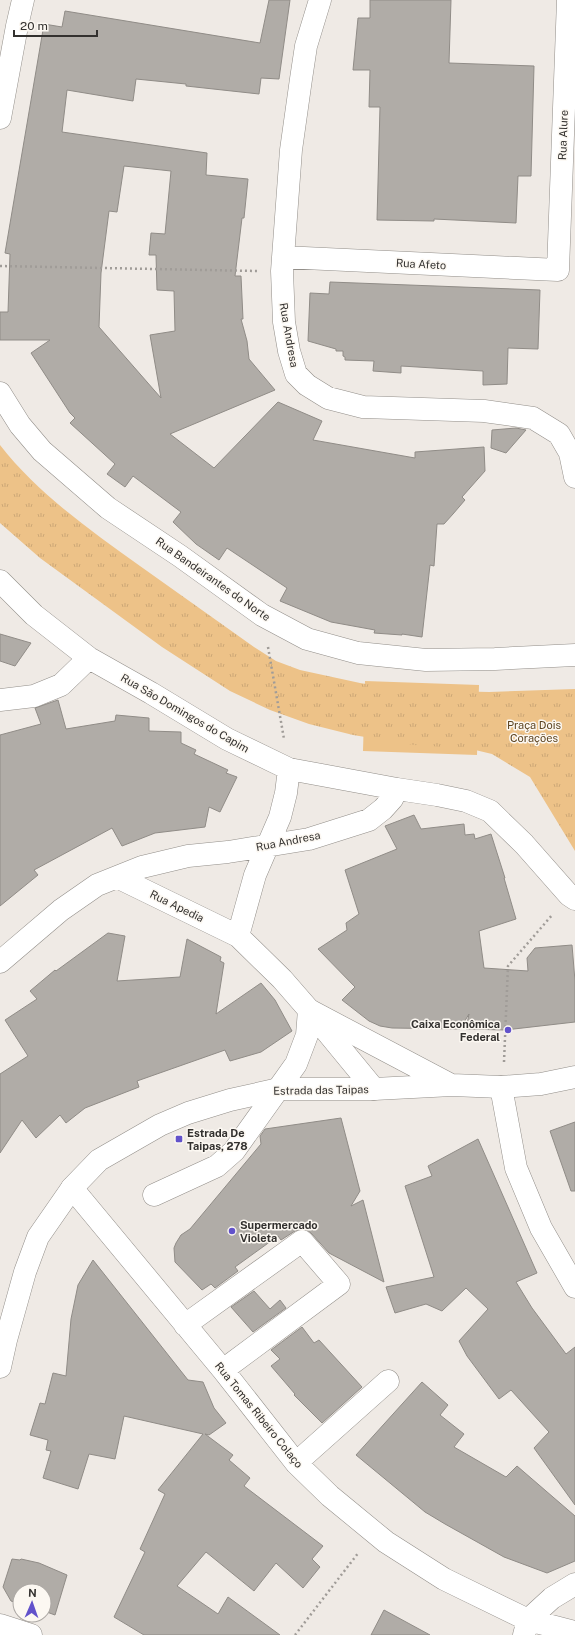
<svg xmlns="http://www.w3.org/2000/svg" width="575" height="1635" viewBox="0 0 575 1635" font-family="'Public Sans',sans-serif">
  <defs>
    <pattern id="park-tufts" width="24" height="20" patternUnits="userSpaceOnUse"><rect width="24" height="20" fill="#edc288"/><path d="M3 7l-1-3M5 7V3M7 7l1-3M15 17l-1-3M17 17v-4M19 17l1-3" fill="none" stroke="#cca776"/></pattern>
  </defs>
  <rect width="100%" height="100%" fill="#efeae5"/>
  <!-- grass -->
  <path fill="#edc288" d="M365,681L479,685L477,755L363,751Z"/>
  <!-- park -->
  <path fill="url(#park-tufts)" d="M0,445C38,494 90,530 140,566C178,593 216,620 254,647L276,661L300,670L360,683L404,690L489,692L575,689V851L530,777L492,754L471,749L414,745L353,735L309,724L270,710L230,691L162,647L40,558L0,523Z"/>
  <!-- building -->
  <path fill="#b0aca7" stroke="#908c87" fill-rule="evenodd" d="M269,0H290L279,79L261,78L259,94L186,86V84L136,79L133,101L67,90L62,132L207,153L206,175L248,179L244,218H242L235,276H241L243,319H241L247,341L249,359L275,390L170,434L214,468L278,402L322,421L313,440L415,458V452L484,447L485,471L462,497L465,500L453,514L444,524H437L434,566L430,565L422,637L402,634V635L374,633L375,630L331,622L280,601L287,588L227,548L219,560L196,544L173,522L181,512L133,476L125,487L107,474L115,464L70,423L75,418L70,413L31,353L50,340H0V312H8L10,254L5,253L44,24L62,27L65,11L260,43ZM124,166L171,171L165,234L151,233L149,255H156L157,290L174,291L175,331L150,335L161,398L99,327L101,273L109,211L117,212Z
    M370,0H451L449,63L534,66L531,176H518L516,223L434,219V221L377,220L380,107H369L370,70H353L358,18H370Z
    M330,282L540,290L538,349L508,348L507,384L483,385V371L401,366V373L373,371L374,361L345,360V357L343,356V351H336V349L308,341L310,293L329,294Z
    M516,428L526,430L506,453L491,448L492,430Z
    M0,634L31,643L15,666L0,661Z
    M58,700L66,729L115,721L116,715L149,718V731L181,732V743L196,750L194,754L228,770L226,773L237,777L220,812L209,807L205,827L155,833L122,846L112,828L34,870L38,875L0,906V735L41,724L35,708Z
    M414,815L421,829L464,824L465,835L474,834L475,839L491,834L505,878H504L516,919L479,931L484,968L528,971L527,958L535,948L572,945L575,981V1022L505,1030L466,1029L469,1014L460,1029L392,1028L380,1026L369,1021L342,1000L355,987L318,949L347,930L346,923L359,914L345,870L397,849L385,826Z
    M108,933L125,936L117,981L180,977L187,939L221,957L220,961L224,963L216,1014L261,983L275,1000L292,1031L261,1052L230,1061L225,1050L137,1081L139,1087L85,1108L66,1123L60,1115L36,1138L22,1120L0,1153V1074L28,1056L5,1020L37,999L30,991L55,970L56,971Z
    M341,1118L360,1191L351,1206L363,1200L384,1282L329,1253L311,1233L307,1230L301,1229L295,1231L281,1240L278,1236L235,1267L238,1271L215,1288L211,1284L202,1290L175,1262L174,1248L176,1243L181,1235L190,1229L261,1144L260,1136L265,1129Z
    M575,1122V1191H571L550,1131Z
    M478,1139L537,1273L516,1282L532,1308L566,1354L575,1347V1505L534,1448L549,1432L511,1390L499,1399L467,1356L459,1341L488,1309L466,1288L442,1311L426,1304L395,1313L386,1287L434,1277L405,1186L432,1176L428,1166Z
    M93,1260L188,1380L203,1382L214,1408L226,1423L209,1435L205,1434L233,1455L229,1460L250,1478L244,1486L323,1546L312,1559L320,1567L303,1588L276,1563L254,1591L206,1552L177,1586L218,1614L228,1597L280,1635H144L114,1617L145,1552L140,1549L165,1494L158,1490L203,1434L124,1416L115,1459L89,1454L78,1489L43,1478L51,1451L46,1450L48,1440L30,1435L40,1403L45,1404L53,1373L66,1376L71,1319L78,1285Z
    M254,1291L270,1309L280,1300L286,1308L253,1332L231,1307Z
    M302,1327L314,1343L319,1340L362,1387L322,1423L294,1395L295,1394L271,1366L280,1359L271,1350Z
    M422,1382L448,1405L440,1415L464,1434L454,1447L506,1477L517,1466L575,1516V1561L547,1573L504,1557L445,1524L425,1512L356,1455Z
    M12,1559L20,1560L21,1559L39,1563L67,1575L55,1615L44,1611V1591H20V1604L11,1601L3,1587Z
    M384,1610L430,1635H371Z"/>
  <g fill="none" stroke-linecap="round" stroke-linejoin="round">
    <!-- minor casing -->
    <g stroke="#928e89" stroke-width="23">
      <path id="minor" d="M320,0L306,46L301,79L291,150L282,271L284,322L289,351L296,374L307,385L328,398L363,407L484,411L533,418L559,434L570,453L575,477
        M0,118L17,26L23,0
        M283,257L558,270L568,0
        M0,393L20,425L42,451L108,508L180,556L262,615L307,639L358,653L426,660L495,659L575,655
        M0,581L34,615L89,658L151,693L227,739L289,769L397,789
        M0,700L34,696L61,685L89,658
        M117,877L238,936L282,979L309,1010L374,1089
        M238,936L255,875L280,817L286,793L289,769
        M0,962L61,910L97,885L142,867L188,856L228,852L309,839L369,820L383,809L392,799L397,789L437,795L466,801L490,811L524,844L569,895L575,899
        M501,1087L516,1168L541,1228L575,1287
        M72,1188L223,1370L296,1463L330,1496L386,1542L444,1579L528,1620L575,1632
        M154,1195L217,1166L234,1151L296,1064L307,1035L309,1010
        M185,1325L302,1241L339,1284L223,1370
        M296,1463L388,1381
        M0,1625L31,1635
        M524,1635L528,1620L552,1598L575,1584"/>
    </g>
    <!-- major casing -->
    <g stroke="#928e89" stroke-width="23">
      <path id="major" d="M309,1010L451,1085
        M0,1367L6,1340L25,1272L38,1237L72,1188L99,1160L160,1125L188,1113L230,1100L279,1089H374L452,1085L501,1087L541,1084L575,1077"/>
    </g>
    <!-- path -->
    <path stroke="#a09c98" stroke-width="2.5" stroke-dasharray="2 3" stroke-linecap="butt" d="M0,266L257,271
      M268,647L284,739
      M504,1062L508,966L553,914
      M295,1635L359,1552"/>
    <!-- minor -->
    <use href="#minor" stroke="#fff" stroke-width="22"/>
    <!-- major -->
    <use href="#major" stroke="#fff" stroke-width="22"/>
  </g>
  <!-- markers -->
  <g fill="#6252cb" stroke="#fcf8f2" stroke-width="1.5">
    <circle cx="508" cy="1030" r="4"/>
    <rect x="175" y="1135" width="8" height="8" rx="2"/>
    <circle cx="232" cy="1231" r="4"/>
  </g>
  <g text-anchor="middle" stroke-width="3" stroke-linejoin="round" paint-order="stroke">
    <!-- street labels -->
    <g font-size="11" fill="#33312f" stroke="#fcf8f2">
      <text transform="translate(563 135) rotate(-88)" y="4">Rua Alure</text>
      <text transform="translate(421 264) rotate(3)" y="4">Rua Afeto</text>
      <text transform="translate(289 335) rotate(80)" y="4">Rua Andresa</text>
      <text transform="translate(213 579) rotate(35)" y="4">Rua Bandeirantes do Norte</text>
      <text transform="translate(185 713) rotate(30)" y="4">Rua São Domingos do Capim</text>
      <text transform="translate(288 841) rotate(-11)" y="4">Rua Andresa</text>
      <text transform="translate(177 906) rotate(26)" y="4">Rua Apedia</text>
      <text transform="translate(321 1090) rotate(-1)" y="4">Estrada das Taipas</text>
      <text transform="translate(259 1415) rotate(51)" y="4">Rua Tomas Ribeiro Colaço</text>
    </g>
    <!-- park labels -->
    <g font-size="11" fill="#5b421e" stroke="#fcf8f2">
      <text x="534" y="729">Praça Dois<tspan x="534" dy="13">Corações</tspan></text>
    </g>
    <!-- poi labels -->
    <g font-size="11" font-weight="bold" fill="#33312f" stroke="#fcf8f2" text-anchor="start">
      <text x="500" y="1028" text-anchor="end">Caixa Econômica<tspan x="500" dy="13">Federal</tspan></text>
      <text x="187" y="1137">Estrada De<tspan x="187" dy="13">Taipas, 278</tspan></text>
      <text x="240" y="1229">Supermercado<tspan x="240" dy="13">Violeta</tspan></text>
    </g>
  </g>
  <!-- north arrow -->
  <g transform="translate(32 1603) rotate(2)"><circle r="19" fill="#fcf8f2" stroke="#aca8a4"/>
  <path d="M0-3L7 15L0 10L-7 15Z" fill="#6252cb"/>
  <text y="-6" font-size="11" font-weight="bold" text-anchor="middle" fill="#33312f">N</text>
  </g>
  <!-- scale -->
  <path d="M14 30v6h83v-6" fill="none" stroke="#33312f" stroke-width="2"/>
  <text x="20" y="30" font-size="12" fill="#33312f" stroke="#fcf8f2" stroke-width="3" paint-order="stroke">20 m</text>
</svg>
